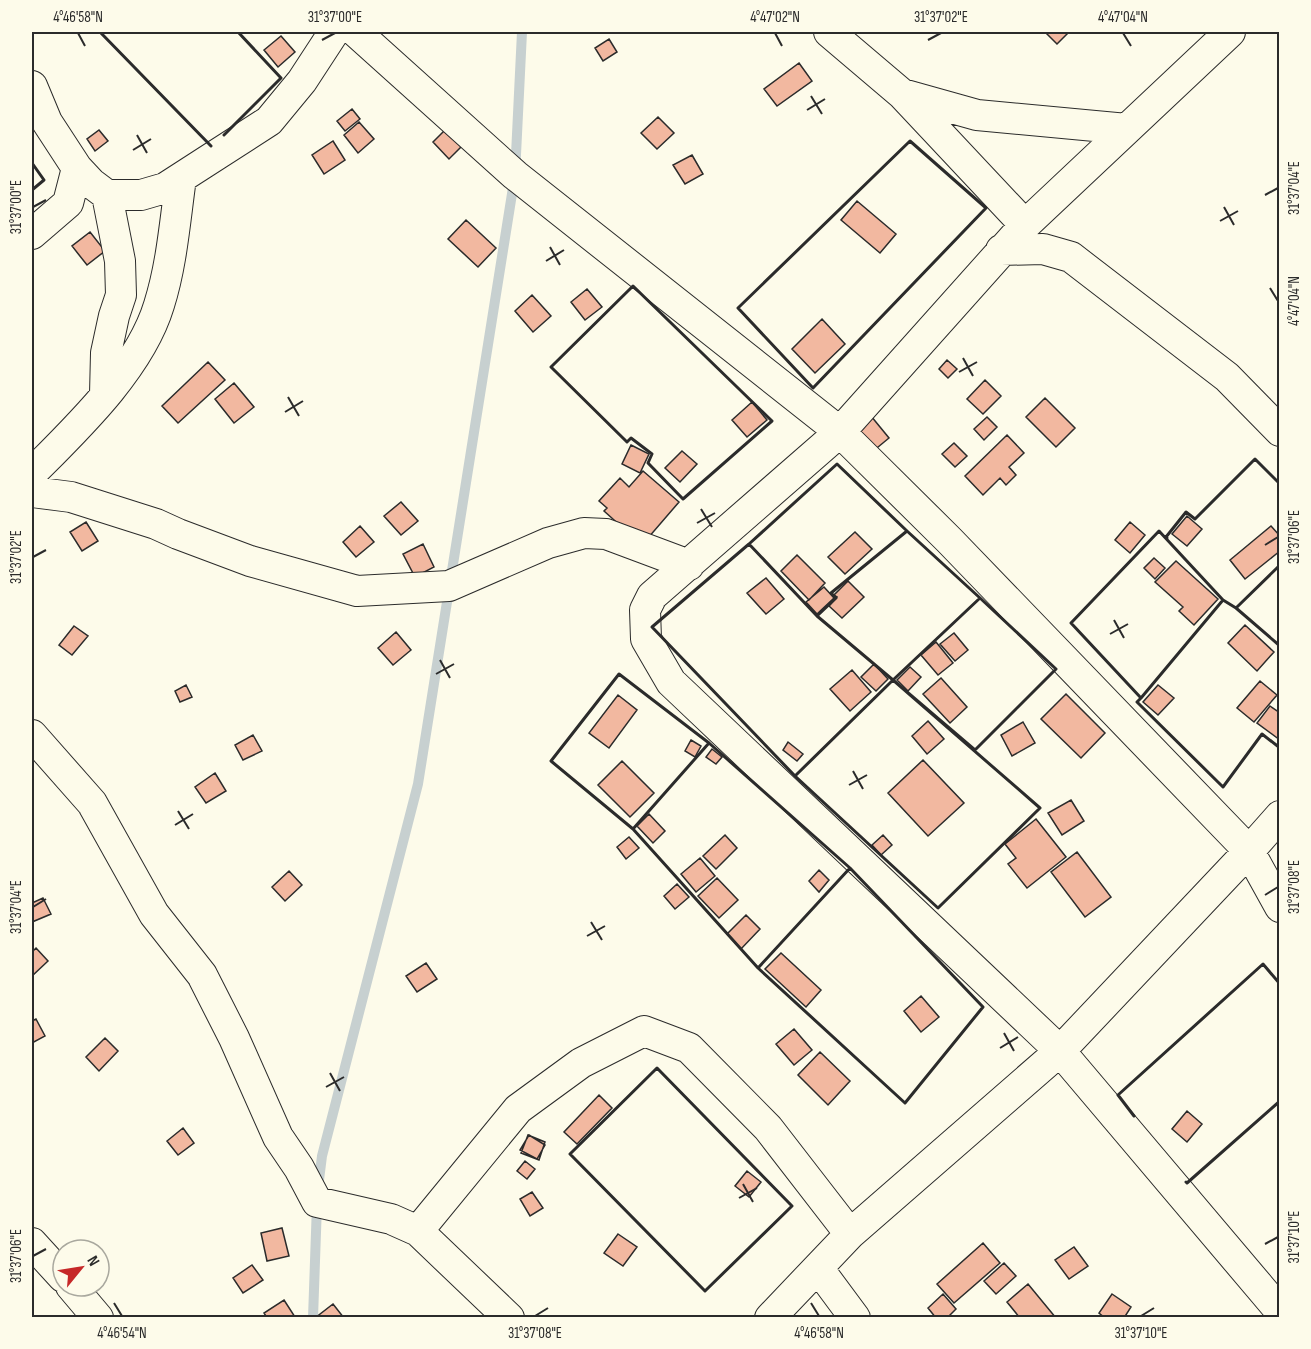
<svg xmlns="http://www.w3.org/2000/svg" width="1311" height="1349" viewBox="0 0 1311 1349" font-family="'Sofia Sans Condensed',sans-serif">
  <rect width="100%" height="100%" fill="#fdfbea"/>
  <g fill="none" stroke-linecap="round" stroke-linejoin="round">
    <!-- stream -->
    <path stroke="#c7d0d0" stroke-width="10" d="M318,1188L322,1156L418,784L515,175L522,32
      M313,1318L317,1204"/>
  </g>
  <!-- building -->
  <path fill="#f2b8a0" stroke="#2b2b2b" stroke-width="1.5" d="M1045,32H1067L1068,33L1057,44Z
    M281,36L295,52L278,67L264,50Z
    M609,39L617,52L603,61L595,48Z
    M799,63L812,81L777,106L764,89Z
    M352,109L360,119L345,131L337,121Z
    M658,117L674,133L657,149L641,133Z
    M359,122L374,139L358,153L344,135Z
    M449,126L465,143L449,159L433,142Z
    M99,130L108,141L95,151L87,139Z
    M333,141L345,160L324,174L312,155Z
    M692,155L703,174L685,184L673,165Z
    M857,201L896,234L880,253L841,220Z
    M466,220L496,248L478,267L448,239Z
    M90,232L105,251L87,265L72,246Z
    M587,289L602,307L585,320L571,302Z
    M532,295L551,316L533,332L515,311Z
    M822,319L845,344L815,373L792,349Z
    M947,360L957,369L948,378L939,369Z
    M208,362L225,380L178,423L162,406Z
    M985,380L1001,396L983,414L967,399Z
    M234,383L254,407L234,423L215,399Z
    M1045,398L1075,428L1056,447L1026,417Z
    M752,402L767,420L747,437L732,420Z
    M871,416L889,438L872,452L854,431Z
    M987,417L997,427L984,440L974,429Z
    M1007,435L1024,453L1009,467L1016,475L1006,485L1000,478L983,495L965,476Z
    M954,443L967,456L955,467L942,454Z
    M631,445L649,454L640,473L622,464Z
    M682,451L697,464L680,482L665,468Z
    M643,471L679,502L642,545L604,511L607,508L599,501L620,478L629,487Z
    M401,502L418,521L401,535L384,516Z
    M1187,516L1202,529L1187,546L1172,534Z
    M86,522L98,541L82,551L70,532Z
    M1130,522L1145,535L1130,553L1115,540Z
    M360,526L374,542L356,557L343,542Z
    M1271,526L1280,536V551L1245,579L1230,560Z
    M855,532L872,549L845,574L828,557Z
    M423,544L434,567L415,577L403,554Z
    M797,555L825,583L809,600L781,571Z
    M1154,558L1165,568L1155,579L1144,568Z
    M1176,561L1218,599L1194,625L1179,611L1183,607L1155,582Z
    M766,578L784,599L766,614L747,593Z
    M848,581L864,597L842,618L829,606L837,597L834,595Z
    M824,587L834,598L817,614L806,602Z
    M1245,625L1274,652L1257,671L1228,643Z
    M74,626L88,636L72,655L59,645Z
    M396,632L411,650L393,665L378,648Z
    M954,633L968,650L955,661L940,644Z
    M936,642L953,663L938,675L921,655Z
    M874,664L888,679L876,691L861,677Z
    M910,667L921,677L908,691L897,680Z
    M852,670L871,692L850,711L830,689Z
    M941,678L967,707L950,723L923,694Z
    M1260,681L1277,695L1254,722L1237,708Z
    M186,685L192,697L180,702L175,691Z
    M1158,685L1174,698L1158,715L1143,702Z
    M1066,694L1105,733L1081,758L1041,719Z
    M618,695L637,710L609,748L589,733Z
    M1270,706L1280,713V740L1257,723Z
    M928,721L944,739L927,754L912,736Z
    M1023,722L1035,743L1012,756L1001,735Z
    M253,735L262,751L243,760L235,745Z
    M691,740L701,746L695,757L685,751Z
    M788,742L803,754L797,761L783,750Z
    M712,749L722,757L716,764L706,757Z
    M923,760L964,803L928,836L888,793Z
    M622,761L654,793L630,817L598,785Z
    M215,773L226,791L206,803L195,787Z
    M1071,800L1084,821L1062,835L1048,813Z
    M649,814L665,831L653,843L637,826Z
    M1036,819L1066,857L1027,888L1008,864L1016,858L1005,844Z
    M725,835L737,848L716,869L703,856Z
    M883,835L892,845L881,855L872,845Z
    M629,837L639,848L626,859L617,847Z
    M1077,852L1111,897L1085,917L1051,872Z
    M700,858L715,876L696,892L681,874Z
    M819,870L829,880L819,892L809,881Z
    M289,871L302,885L285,901L272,887Z
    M717,878L738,900L719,918L698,896Z
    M677,884L689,897L675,909L664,896Z
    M43,898L51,914L32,922V903Z
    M746,915L760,929L741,949L727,934Z
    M36,948L48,961L32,976V952Z
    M781,953L821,990L806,1007L765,969Z
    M426,963L437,979L417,992L406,976Z
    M921,996L939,1017L921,1032L904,1011Z
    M36,1019L45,1036L32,1043V1021Z
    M794,1029L812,1050L794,1065L776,1044Z
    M105,1038L118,1051L99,1071L86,1057Z
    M820,1052L850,1081L828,1105L798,1075Z
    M599,1095L612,1108L577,1144L564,1132Z
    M1187,1111L1202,1124L1187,1142L1172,1129Z
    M183,1128L194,1143L178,1155L167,1141Z
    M528,1135L545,1142L539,1160L521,1153Z
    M529,1135L545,1145L537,1159L520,1150Z
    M525,1161L535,1169L527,1179L517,1171Z
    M747,1171L761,1182L749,1197L735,1186Z
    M532,1192L543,1208L530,1216L520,1199Z
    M282,1228L289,1256L267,1261L261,1233Z
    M618,1234L637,1247L623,1266L604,1253Z
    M983,1243L1000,1263L954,1303L937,1284Z
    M1074,1247L1088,1266L1069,1279L1055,1260Z
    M1004,1263L1016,1276L996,1294L984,1281Z
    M252,1265L263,1280L243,1293L233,1278Z
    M1028,1284L1056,1318H1020L1007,1302Z
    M943,1294L956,1309L947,1318H936L928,1308Z
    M1112,1294L1131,1307L1124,1318H1105L1099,1313Z
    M284,1300L295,1317L267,1318L264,1313Z
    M333,1304L344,1318H315Z"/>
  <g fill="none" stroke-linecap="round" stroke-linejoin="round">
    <!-- minor casing -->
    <g stroke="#2b2b2b" stroke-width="32">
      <path id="minor" d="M356,32L515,175L840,432L949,540L1249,851L1280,907
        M829,32L902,94L1025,225
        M1230,32L1025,225L840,432L652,596L645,610L646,639L671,682L1060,1051L1280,1311
        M32,86L47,122L77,168L91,183L107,195H141L165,188L269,121L302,81L334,32
        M902,94L977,115L1127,129
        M32,234L68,203L77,168
        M1001,250L1043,249L1071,257L1227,377L1280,431
        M105,394L106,353L114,316L121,295L120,261L107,195
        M32,473C78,427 140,368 159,305C172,264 175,220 181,178
        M32,492L71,497L156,524L178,534L250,561L357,591L449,586L548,543L584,533L606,534L689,565
        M32,735L92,803L154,914L202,975L234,1038L278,1137L299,1168L317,1202L391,1219L418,1231L509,1318
        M418,1231L518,1109L581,1063L644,1031L689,1048L768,1128L850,1234
        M32,1243L63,1277
        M818,1268L855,1318
        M71,1286L98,1318
        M770,1318L850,1234L1060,1051L1249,851L1280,816"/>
    </g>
    <!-- minor -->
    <use href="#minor" stroke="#fdfbea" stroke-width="30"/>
    <!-- wall -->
    <path stroke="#2b2b2b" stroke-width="3" d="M100,32L211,146
      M224,135L281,78L238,32
      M910,141L986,208L813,388L738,308Z
      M32,163L44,180L32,190
      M633,286L772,421L683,499L648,463L652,454L631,438L627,442L551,367Z
      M837,464L907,531L831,593L836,598L817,616L749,544Z
      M907,531L980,598L893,680L817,616L836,598L831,593Z
      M1159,531L1223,600L1141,698L1071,623Z
      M1167,538L1166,537L1186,512L1195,519L1255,459L1280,484
      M749,544L817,616L893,680L795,776L652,627Z
      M980,598L1056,669L975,750L893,680Z
      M1223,600L1236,608L1280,646
      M1236,608L1280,565
      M619,674L709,743L633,829L551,761Z
      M893,680L1040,808L938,908L795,776Z
      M1142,697L1137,702L1223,787L1262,734L1280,748
      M1280,700V703
      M709,743L850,868L758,968L633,829Z
      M850,868L983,1007L905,1103L758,968Z
      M657,1068L792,1206L705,1291L570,1154Z
      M1134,1116L1118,1095L1263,964L1280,984
      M1186,1182L1187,1183L1280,1101"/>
  </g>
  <!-- ticks -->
  <path fill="none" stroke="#2b2b2b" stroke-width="2" d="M78,33L85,46M775,33L782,46M1123,33L1131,46M322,40L335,33M928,40L941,33M811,96L822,114M807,110L825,99M137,135L147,153M133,150L151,139M1265,195L1278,188M33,207L46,200M1224,207L1234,225M1220,221L1238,211M550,247L560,265M546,261L564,250M1270,288L1278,301M963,358L973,376M959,372L977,362M288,397L299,416M285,412L303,401M701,509L712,527M697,523L715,513M1265,545L1278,537M33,557L46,550M1114,620L1124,638M1110,634L1128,624M440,660L450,678M436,674L454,664M853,771L863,789M849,785L867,775M178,811L189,829M175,825L193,814M1265,895L1278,887M33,907L46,899M591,922L602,940M587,936L605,926M1004,1033L1014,1051M1000,1048L1018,1037M330,1073L340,1091M326,1087L344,1077M743,1184L753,1202M739,1198L757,1188M1265,1244L1278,1237M33,1256L46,1249M114,1303L122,1316M811,1303L819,1316M535,1316L548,1308M1141,1316L1154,1308"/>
  <!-- border -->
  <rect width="1311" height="1349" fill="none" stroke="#fdfbea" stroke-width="66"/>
  <!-- north arrow -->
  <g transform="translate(81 1268) rotate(60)"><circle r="28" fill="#fdfbea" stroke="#a9a89e" stroke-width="1.5"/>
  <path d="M0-4.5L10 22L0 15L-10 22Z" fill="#c62828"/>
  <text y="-9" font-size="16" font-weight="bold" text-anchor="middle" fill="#2b2b2b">N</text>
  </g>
  <rect x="33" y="33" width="1245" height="1283" fill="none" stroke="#2b2b2b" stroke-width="2"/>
  <g font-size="15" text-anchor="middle" fill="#2b2b2b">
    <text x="78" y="22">4°46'58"N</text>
    <text x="335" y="22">31°37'00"E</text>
    <text x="775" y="22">4°47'02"N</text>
    <text x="941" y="22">31°37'02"E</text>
    <text x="1123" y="22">4°47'04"N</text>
    <text transform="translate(1294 188) rotate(-90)" y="5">31°37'04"E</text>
    <text transform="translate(16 207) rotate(-90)" y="5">31°37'00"E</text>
    <text transform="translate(1294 301) rotate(-90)" y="5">4°47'04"N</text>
    <text transform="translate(1294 537) rotate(-90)" y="5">31°37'06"E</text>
    <text transform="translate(16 557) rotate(-90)" y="5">31°37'02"E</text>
    <text transform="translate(1294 887) rotate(-90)" y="5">31°37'08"E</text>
    <text transform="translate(16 907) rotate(-90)" y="5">31°37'04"E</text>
    <text transform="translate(1294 1237) rotate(-90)" y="5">31°37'10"E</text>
    <text transform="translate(16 1256) rotate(-90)" y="5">31°37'06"E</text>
    <text x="122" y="1338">4°46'54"N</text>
    <text x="535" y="1338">31°37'08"E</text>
    <text x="819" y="1338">4°46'58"N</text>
    <text x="1141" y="1338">31°37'10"E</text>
  </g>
</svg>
